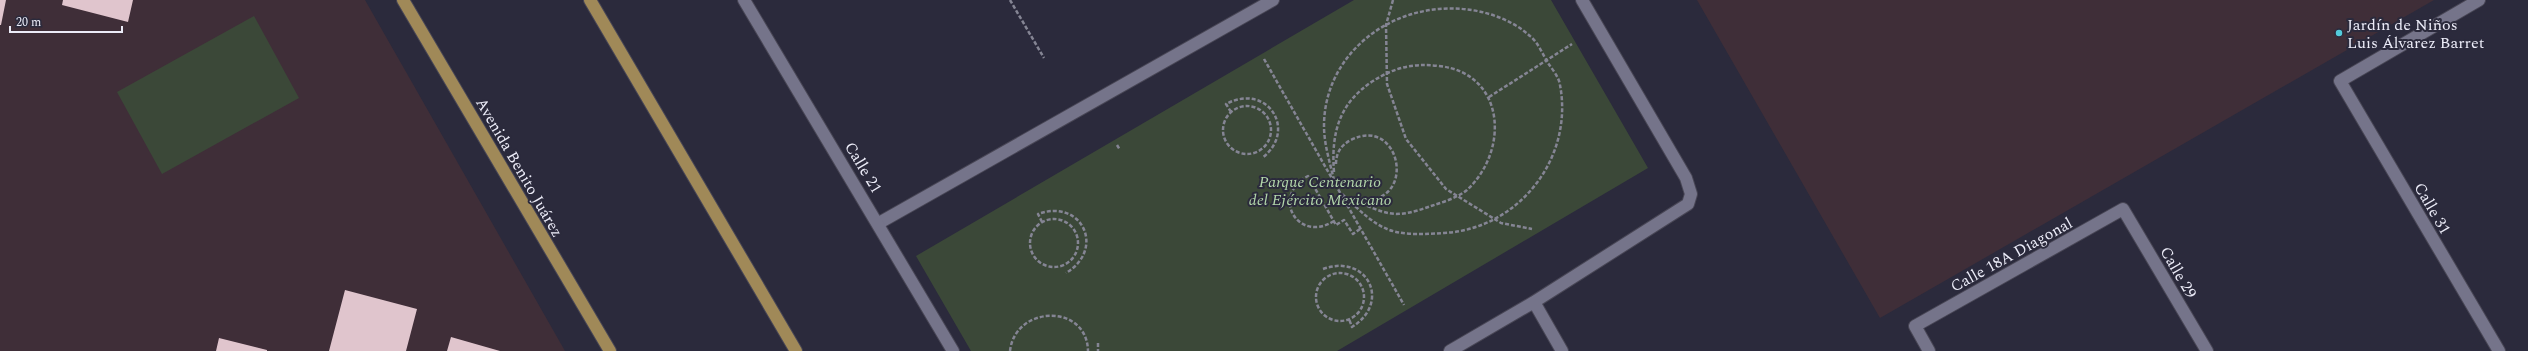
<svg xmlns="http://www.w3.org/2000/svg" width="2528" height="351" viewBox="0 0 2528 351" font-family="Spectral,serif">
  <rect width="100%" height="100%" fill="#2b2a3c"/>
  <!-- education -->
  <path fill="#3f2e38" d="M0,0H365L565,351H0Z
    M1697,0H2434L1880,318Z"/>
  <!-- green -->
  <path fill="#3b4838" d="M1354,0H1551L1648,168L1337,351H971L916,256Z
    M254,16L299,98L162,174L117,92Z"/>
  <!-- building -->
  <path fill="#e0c5cd" d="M0,0H6L1,25H0Z
    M63,0H133L128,22L62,5Z
    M345,290L417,309L406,351H329Z
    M451,337L500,351H447Z
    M219,338L267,350V351H216Z"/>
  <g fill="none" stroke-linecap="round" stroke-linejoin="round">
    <!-- service casing -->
    <g stroke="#484655" stroke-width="14">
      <path id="service" d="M879,223L1273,0
        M1534,302L1562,351
        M1450,351L1534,302L1688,204L1691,194L1686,178L1582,0"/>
    </g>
    <!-- minor casing -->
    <g stroke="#484655" stroke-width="14">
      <path id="minor" d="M744,0L953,351
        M2479,0L2340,81L2499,351
        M1929,351L1915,326L2123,209L2207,351"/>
    </g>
    <!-- primary casing -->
    <g stroke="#484655" stroke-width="14">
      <path id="primary" d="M403,0L610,351
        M590,0L796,351"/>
    </g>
    <!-- path -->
    <path stroke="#858594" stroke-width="2.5" stroke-dasharray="4 2" stroke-linecap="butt" d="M1010,0L1044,58
      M1393,0L1386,25L1387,84L1406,139L1446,189L1501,223L1532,229
      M1264,59L1404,305
      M1489,97L1572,44
      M1223 130a24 24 0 1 1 48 0a24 24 0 1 1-48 0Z
      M1231,112L1226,104C1268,82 1298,131 1262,158
      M1117,145L1120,150
      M1336,164C1336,153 1341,145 1351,140C1401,114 1420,208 1356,200
      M1334,172C1331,133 1339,103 1373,81C1395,67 1414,63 1439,66C1505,73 1510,150 1467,190C1457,198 1443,202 1431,206C1420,210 1408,214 1396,214C1379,213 1365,204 1350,199
      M1334,180C1330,163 1324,144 1324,126C1324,62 1377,14 1439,9C1470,6 1507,15 1530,36C1538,42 1543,55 1548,63C1552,69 1559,77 1560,85C1574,159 1518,229 1444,233C1388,237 1381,231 1342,194
      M1030 243a24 24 0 1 1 48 0a24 24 0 1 1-48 0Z
      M1334,221C1298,244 1270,196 1308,176L1336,225L1344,220L1353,234L1360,229
      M1042,222L1038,214C1082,198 1106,249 1066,273
      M1323,269C1367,253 1392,302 1352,327L1349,319
      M1316 297a24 24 0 1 1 48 0a24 24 0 1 1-48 0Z
      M1098,343V351
      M1010,351C1015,305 1087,303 1088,351"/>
    <!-- service -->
    <use href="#service" stroke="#75748a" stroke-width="12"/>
    <!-- minor -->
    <use href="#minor" stroke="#75748a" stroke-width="12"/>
    <!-- primary -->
    <use href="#primary" stroke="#a08958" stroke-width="12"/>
  </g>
  <!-- markers -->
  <circle fill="#53cbdb" stroke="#2b2a3c" stroke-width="1.5" cx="2339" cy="33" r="4"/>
  <g text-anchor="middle" stroke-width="4" stroke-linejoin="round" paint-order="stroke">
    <!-- poi labels -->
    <g font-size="16" fill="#ececf8" stroke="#2b2a3c" text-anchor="start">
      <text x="2347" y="30">Jardín de Niños<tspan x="2347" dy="18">Luis Álvarez Barret</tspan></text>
    </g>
    <!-- street labels -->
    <g font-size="16" fill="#ececf8" stroke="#2b2a3c">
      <text transform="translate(520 167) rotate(60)" y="6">Avenida Benito Juárez</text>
      <text transform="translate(864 167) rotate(59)" y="6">Calle 21</text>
      <text transform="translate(2433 208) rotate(60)" y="6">Calle 31</text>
      <text transform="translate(2011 254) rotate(-29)" y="6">Calle 18A Diagonal</text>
      <text transform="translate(2179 272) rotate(60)" y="6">Calle 29</text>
    </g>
    <!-- park labels -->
    <g font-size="16" font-style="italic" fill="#b2d6aa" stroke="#2b2a3c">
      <text x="1320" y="187">Parque Centenario<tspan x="1320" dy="18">del Ejército Mexicano</tspan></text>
    </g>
  </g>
  <!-- scale -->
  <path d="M10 26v6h112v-6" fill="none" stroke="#ececf8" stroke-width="2"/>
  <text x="16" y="26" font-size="12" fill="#ececf8" stroke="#2b2a3c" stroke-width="3" paint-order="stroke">20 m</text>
</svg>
